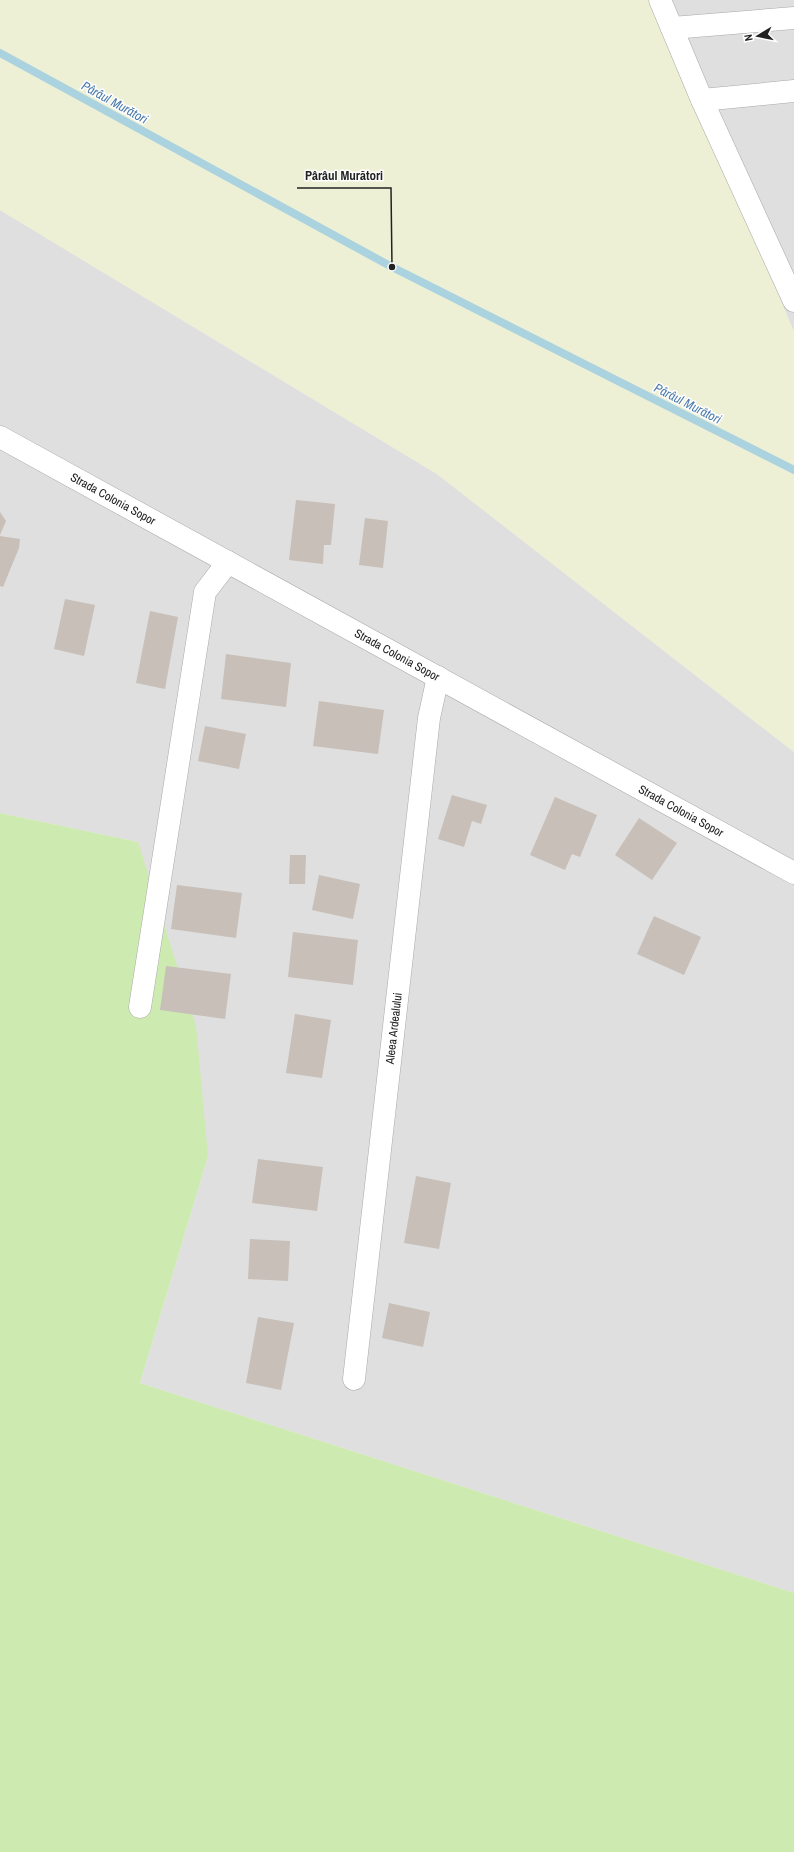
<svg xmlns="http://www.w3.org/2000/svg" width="794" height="1852" viewBox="0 0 794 1852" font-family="'Archivo Narrow',sans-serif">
  <rect width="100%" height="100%" fill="#f2efe9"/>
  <!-- residential -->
  <path fill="#e0dfdf" d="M655,0H794V332Z
    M0,210L437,474L794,752V1593L140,1383L208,1156L138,842L0,813Z"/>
  <!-- farmland -->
  <path fill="#eef0d5" d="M0,0H655L794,332V752L437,474L0,210Z"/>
  <!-- grass -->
  <path fill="#cdebb0" d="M0,813L138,842L196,1026L208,1156L140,1383L794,1593V1852H0Z"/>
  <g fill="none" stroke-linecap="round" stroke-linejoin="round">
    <!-- stream -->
    <path stroke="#aad3df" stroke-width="8" d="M0,53L392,267L794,470"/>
  </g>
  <!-- building -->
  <path fill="#c7bfb8" d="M296,500L335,504L331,545H324L323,564L289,560Z
    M0,512L6,521L0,535Z
    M365,518L388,521L383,568L359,565Z
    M0,536L20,539L19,548L3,587L0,586Z
    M65,599L95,605L84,656L54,649Z
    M150,611L178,617L165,689L136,683Z
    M226,654L291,663L286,707L221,699Z
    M319,701L384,710L378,754L313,746Z
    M205,726L246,734L239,769L198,761Z
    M452,795L487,805L481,824L472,821L464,847L438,839Z
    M555,797L597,815L580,857L572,854L565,870L530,855Z
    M639,818L677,843L652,880L615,855Z
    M290,855H306L305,884H289Z
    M319,875L360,884L353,919L312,910Z
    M177,885L242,893L236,938L171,929Z
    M654,916L701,937L684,975L637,954Z
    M293,932L358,940L353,985L288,977Z
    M166,966L231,974L225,1019L160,1010Z
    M295,1014L331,1020L322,1078L286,1073Z
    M258,1159L323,1167L317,1211L252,1203Z
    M416,1176L451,1183L439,1249L404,1243Z
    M250,1239L290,1241L288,1281L248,1279Z
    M389,1303L430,1312L423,1347L382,1338Z
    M258,1317L294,1323L281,1390L246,1383Z"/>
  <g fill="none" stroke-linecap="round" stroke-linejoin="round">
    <!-- minor casing -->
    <g stroke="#a9a9a9" stroke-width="23">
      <g id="minor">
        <path d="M660,0L702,100L794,301"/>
        <path d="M672,28L794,18"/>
        <path d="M702,100L794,91"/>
        <path id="s1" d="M0,437L794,873"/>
        <path d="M140,1007L205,592L228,562"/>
        <path id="s2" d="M354,1379L429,718L438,677"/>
      </g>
    </g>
    <!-- minor -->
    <use href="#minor" stroke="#fff" stroke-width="22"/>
  </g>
  <g text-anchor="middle" stroke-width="3" stroke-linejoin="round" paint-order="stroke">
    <!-- street labels -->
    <g font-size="12" fill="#222" stroke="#fff">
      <text dy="4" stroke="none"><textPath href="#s1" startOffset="129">Strada Colonia Sopor</textPath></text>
      <text dy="4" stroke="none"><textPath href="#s1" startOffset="453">Strada Colonia Sopor</textPath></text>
      <text dy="4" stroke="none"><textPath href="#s1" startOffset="777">Strada Colonia Sopor</textPath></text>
      <text dy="4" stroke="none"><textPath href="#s2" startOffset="353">Aleea Ardealului</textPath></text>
    </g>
    <!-- water labels -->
    <g font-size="13" font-style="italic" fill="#4a7aab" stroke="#fff">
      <text transform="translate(115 102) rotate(29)" y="5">Pârâul Murători</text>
      <text transform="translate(688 403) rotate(27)" y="5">Pârâul Murători</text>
    </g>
  </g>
  <!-- callouts -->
  <path fill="none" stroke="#222" stroke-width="1.5" d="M392 267L391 188H297"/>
  <circle fill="#222" stroke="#fff" stroke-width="1.5" cx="392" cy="267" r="4"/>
  <g font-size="13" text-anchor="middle" font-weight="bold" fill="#222" stroke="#fff" stroke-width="3" stroke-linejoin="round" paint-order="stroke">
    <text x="344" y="180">Pârâul Murători</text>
  </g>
  <!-- north arrow -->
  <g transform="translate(758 36) rotate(260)" stroke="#ffffff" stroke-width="3" paint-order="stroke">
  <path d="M0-3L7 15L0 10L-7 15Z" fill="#222222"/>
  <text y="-6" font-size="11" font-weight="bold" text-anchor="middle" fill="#222222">N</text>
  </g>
</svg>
